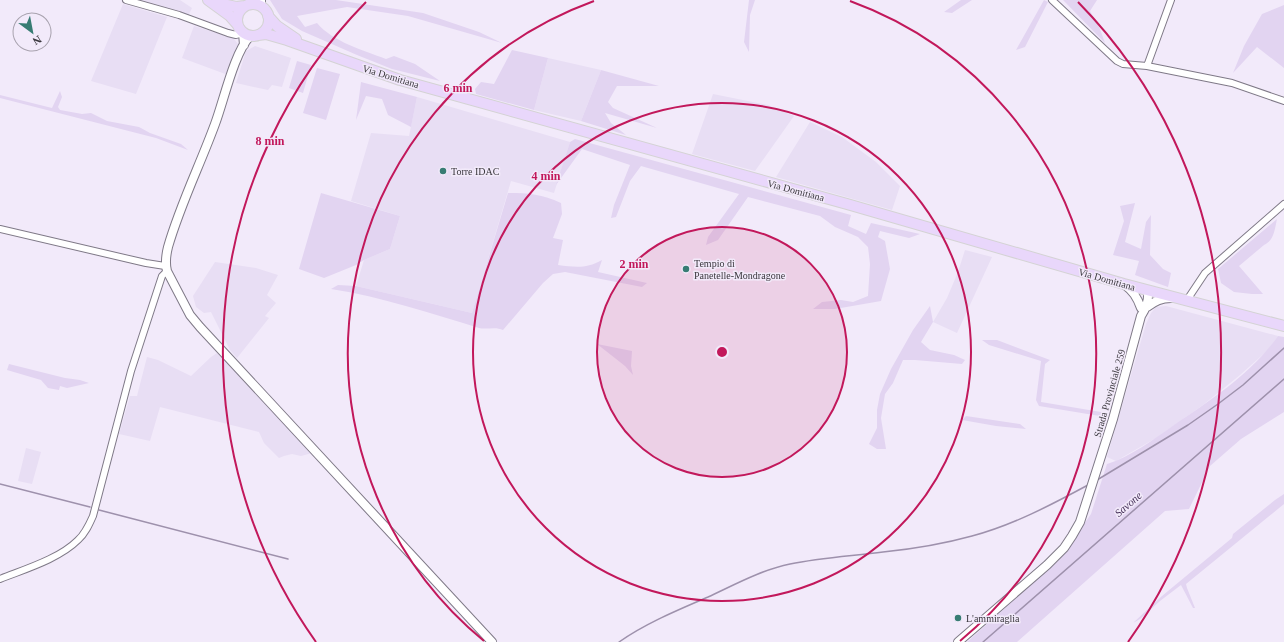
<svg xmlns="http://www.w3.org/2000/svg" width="1284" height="642" viewBox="0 0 1284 642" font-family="'Times New Roman',serif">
  <rect width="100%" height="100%" fill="#f2eafa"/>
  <!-- built -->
  <path fill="#e8def4" d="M134,0H180L192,8L188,16Z
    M123,4L167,17L136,94L91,81Z
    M194,26L233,38L239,45L228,75L182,58Z
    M255,46L291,58L282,87L272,85L268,90L236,83L246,51Z
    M548,58L601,70L581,121L534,110Z
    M713,94L768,105L794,116L755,171L692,154Z
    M417,97L570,142L554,193L511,181L472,313L356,286L364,260L390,249L400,216L351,201L371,133L409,136Z
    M810,122L842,137L876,162L900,186L892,210L776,177Z
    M965,250L992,257L957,333L933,322L947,298L958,272Z
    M215,262L256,268L278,275L267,295L276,303L265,316L269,318L237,358L230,350L211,312L204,313L196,307L193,296Z
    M1166,306L1278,336L1268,350L1240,375L1203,405L1156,438L1116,461L1107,457L1146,324L1151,313L1156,307Z
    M217,353L312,453L301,456L292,454L284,456L279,458L264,443L259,432L160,407L150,441L119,434L130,396H137L147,357L158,360L191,376L211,357Z
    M26,448L41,452L32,484L18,481Z"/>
  <!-- green -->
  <path fill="#e2d4f1" d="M270,0H336L423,13L479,32L502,43L408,16L347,7L297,16L305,27L317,23C333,42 363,50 386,59L394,56L415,64L440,81L392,69L357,55L302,31L282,19Z
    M749,0H755L750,15L749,52L744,42Z
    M961,0H972L952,13L944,12Z
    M1044,0L1048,2L1025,47L1016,50Z
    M1063,0H1097L1090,11L1100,29L1105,43Z
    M1284,5V68L1257,47L1233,73L1244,46L1262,14Z
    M512,50L548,58L534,110L476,94L475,89L481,82L494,84Z
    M297,61L311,65L303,93L289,88Z
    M317,68L340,74L326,120L303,113Z
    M601,70L659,86H617L608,102L613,108L657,128L605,113L611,123L626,135L581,121Z
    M361,82L417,97L411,127L388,115L382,99L366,96L356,120Z
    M60,91L62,97L58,107L60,110L82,114L91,113L107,121L139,127L150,133L181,144L188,150L156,138L0,98V95L52,108Z
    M575,139L851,215L848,226L866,234L871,223L920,234L909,238L880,231L878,237L885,241L890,269L881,301L835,309H813L822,302L841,300L853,302L868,296L870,264L868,247L858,237L835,227L820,216L748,197L718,240L706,245L708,237L739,194L641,166L630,181L616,217L611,218L614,205L630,165L582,149L556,185L570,142Z
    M321,193L400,216L390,249L364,260L356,265L324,278L299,269Z
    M508,193C529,193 542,194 561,203L562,214L553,238L563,240L558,265C575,267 586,269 602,260L598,272L647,283L642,287L565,272L553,274L543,283L503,330C495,326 487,330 479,328C430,313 382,297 331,289L338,285L356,286L472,313Z
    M1135,203L1125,242L1141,249L1146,222L1151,215L1150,255L1163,269L1171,273L1168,287L1135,275L1139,261L1113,255L1124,221L1120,206Z
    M1277,219C1275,228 1274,241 1264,245L1239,266L1263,294H1252L1234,292L1221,283L1218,269Z
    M930,306L933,322L921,342L930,350L954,355L965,360L962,364L915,360H903L893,383L885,394L881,418L886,449H877L869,444L877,428V410L880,394L891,369L913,330Z
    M1278,336L1284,337V412L1241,439L1210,466L1189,509L1165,511L1017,642H967L1059,560L1091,514L1107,464C1130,457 1154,439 1174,425C1211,400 1252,373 1278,336Z
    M982,340H997L1050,360L1045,364L1041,402L1101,412L1106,417L1039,406L1036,400L1041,361L989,345Z
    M597,344L632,351L631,366L633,375L625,366Z
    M9,364L65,378L80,380L89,383L67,388L60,386L59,390L48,388L41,380L7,370Z
    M966,416L1020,424L1026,429L996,426L962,420Z
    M1284,494V504L1186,584L1187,588L1195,608H1193L1181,585L1160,601L1140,619L1133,623L1162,596L1232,538L1233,534L1275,500Z"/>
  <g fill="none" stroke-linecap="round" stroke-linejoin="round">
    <!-- stream -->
    <path stroke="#9e91ac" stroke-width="1.5" d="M1097,480L1188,425L1218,404L1243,385L1284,348
      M0,484L90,507
      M99,510L288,559
      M619,642C646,623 678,610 708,597C734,585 761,570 790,564C820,558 852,556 883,552C913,549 943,544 972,536C1013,525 1051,505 1088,485
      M983,642L1284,379"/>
    <!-- minor casing -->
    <g stroke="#7f7987" stroke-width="8">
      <path id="minor" d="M126,0L179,15L228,33L236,35L243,33
        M1052,0L1117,61L1123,64L1147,66L1232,83L1284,101
        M253,4L258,0
        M262,7V0
        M1147,66L1171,0
        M0,229L146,263L165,266
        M1187,300L1205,273L1284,204
        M0,579C25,569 59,559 78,540C85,534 89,525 93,516L131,371L162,276L167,271"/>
    </g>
    <!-- tertiary casing -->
    <g stroke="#7f7987" stroke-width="10">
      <path id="tertiary" d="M243,33L244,45
        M250,36C234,53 224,100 215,124C200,165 180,205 168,247C166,255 165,263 167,271L190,315L200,327L492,642
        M1124,284C1133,291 1137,297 1141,308
        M1147,307C1155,301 1161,298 1171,298
        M958,642L1047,565L1064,548L1072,536L1080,522L1113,419L1141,316C1147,307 1149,300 1148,290"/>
    </g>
    <!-- primary casing -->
    <g stroke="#d4d3d4" stroke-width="12">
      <path id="primary" d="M208,0L230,16L237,24
        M214,2L236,7L245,6
        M237 20a16 16 0 1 1 32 0a16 16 0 1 1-32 0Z
        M268,16L277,26L296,39
        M258,35L266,34L287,40L400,80L847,204L1124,284L1284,326"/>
    </g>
    <!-- minor -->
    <use href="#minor" stroke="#fff" stroke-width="6"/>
    <!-- tertiary -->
    <use href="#tertiary" stroke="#fff" stroke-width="8"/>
    <!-- primary -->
    <use href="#primary" stroke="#e9d7fb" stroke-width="10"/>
  </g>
  <!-- distance rings -->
  <circle cx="722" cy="352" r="125" fill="#c2185b" fill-opacity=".12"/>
  <g fill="none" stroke="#c2185b" stroke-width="2">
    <circle cx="722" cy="352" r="125"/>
    <circle cx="722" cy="352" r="249"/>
    <path d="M484 641A374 374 0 0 1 594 1M850 1A374 374 0 0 1 960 641"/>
    <path d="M316 642A499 499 0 0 1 366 2M1078 2A499 499 0 0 1 1128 642"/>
  </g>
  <!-- markers -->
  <g fill="#377c73" stroke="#f2eafa" stroke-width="1.5">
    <circle cx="443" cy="171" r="4"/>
    <circle cx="686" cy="269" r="4"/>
    <circle cx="958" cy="618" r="4"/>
  </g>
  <g text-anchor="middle" stroke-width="3" stroke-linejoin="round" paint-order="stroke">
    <!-- street labels -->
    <g font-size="10" fill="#3a373d" stroke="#f2eafa">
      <text transform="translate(391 76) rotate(17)" y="4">Via Domitiana</text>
      <text transform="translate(796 190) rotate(15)" y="4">Via Domitiana</text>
      <text transform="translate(1107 279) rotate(16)" y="4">Via Domitiana</text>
      <text transform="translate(1109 393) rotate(-74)" y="4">Strada Provinciale 259</text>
    </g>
    <!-- poi labels -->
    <g font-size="10" fill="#3a373d" stroke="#f2eafa" text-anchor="start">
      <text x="451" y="175">Torre IDAC</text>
      <text x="694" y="267">Tempio di<tspan x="694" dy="12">Panetelle-Mondragone</tspan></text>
      <text x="966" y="622">L'ammiraglia</text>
    </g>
    <!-- water labels -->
    <g font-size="11" font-style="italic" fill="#47325a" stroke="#f2eafa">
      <text transform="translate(1128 504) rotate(-41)" y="4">Savone</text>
    </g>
  </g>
  <circle cx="722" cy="352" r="6" fill="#c2185b" stroke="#f2eafa" stroke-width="2"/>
  <g font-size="12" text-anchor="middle" font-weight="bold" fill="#c2185b" stroke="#f2eafa" stroke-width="3" stroke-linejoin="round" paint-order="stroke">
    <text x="458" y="92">6 min</text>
    <text x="270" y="145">8 min</text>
    <text x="546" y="180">4 min</text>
    <text x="634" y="268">2 min</text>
  </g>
  <!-- north arrow -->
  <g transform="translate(32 32) rotate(148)"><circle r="19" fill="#f2eafa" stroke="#a8a2ae"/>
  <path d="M0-3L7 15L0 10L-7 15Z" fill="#377c73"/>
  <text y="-6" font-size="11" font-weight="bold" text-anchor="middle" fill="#3a373d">N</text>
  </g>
</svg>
